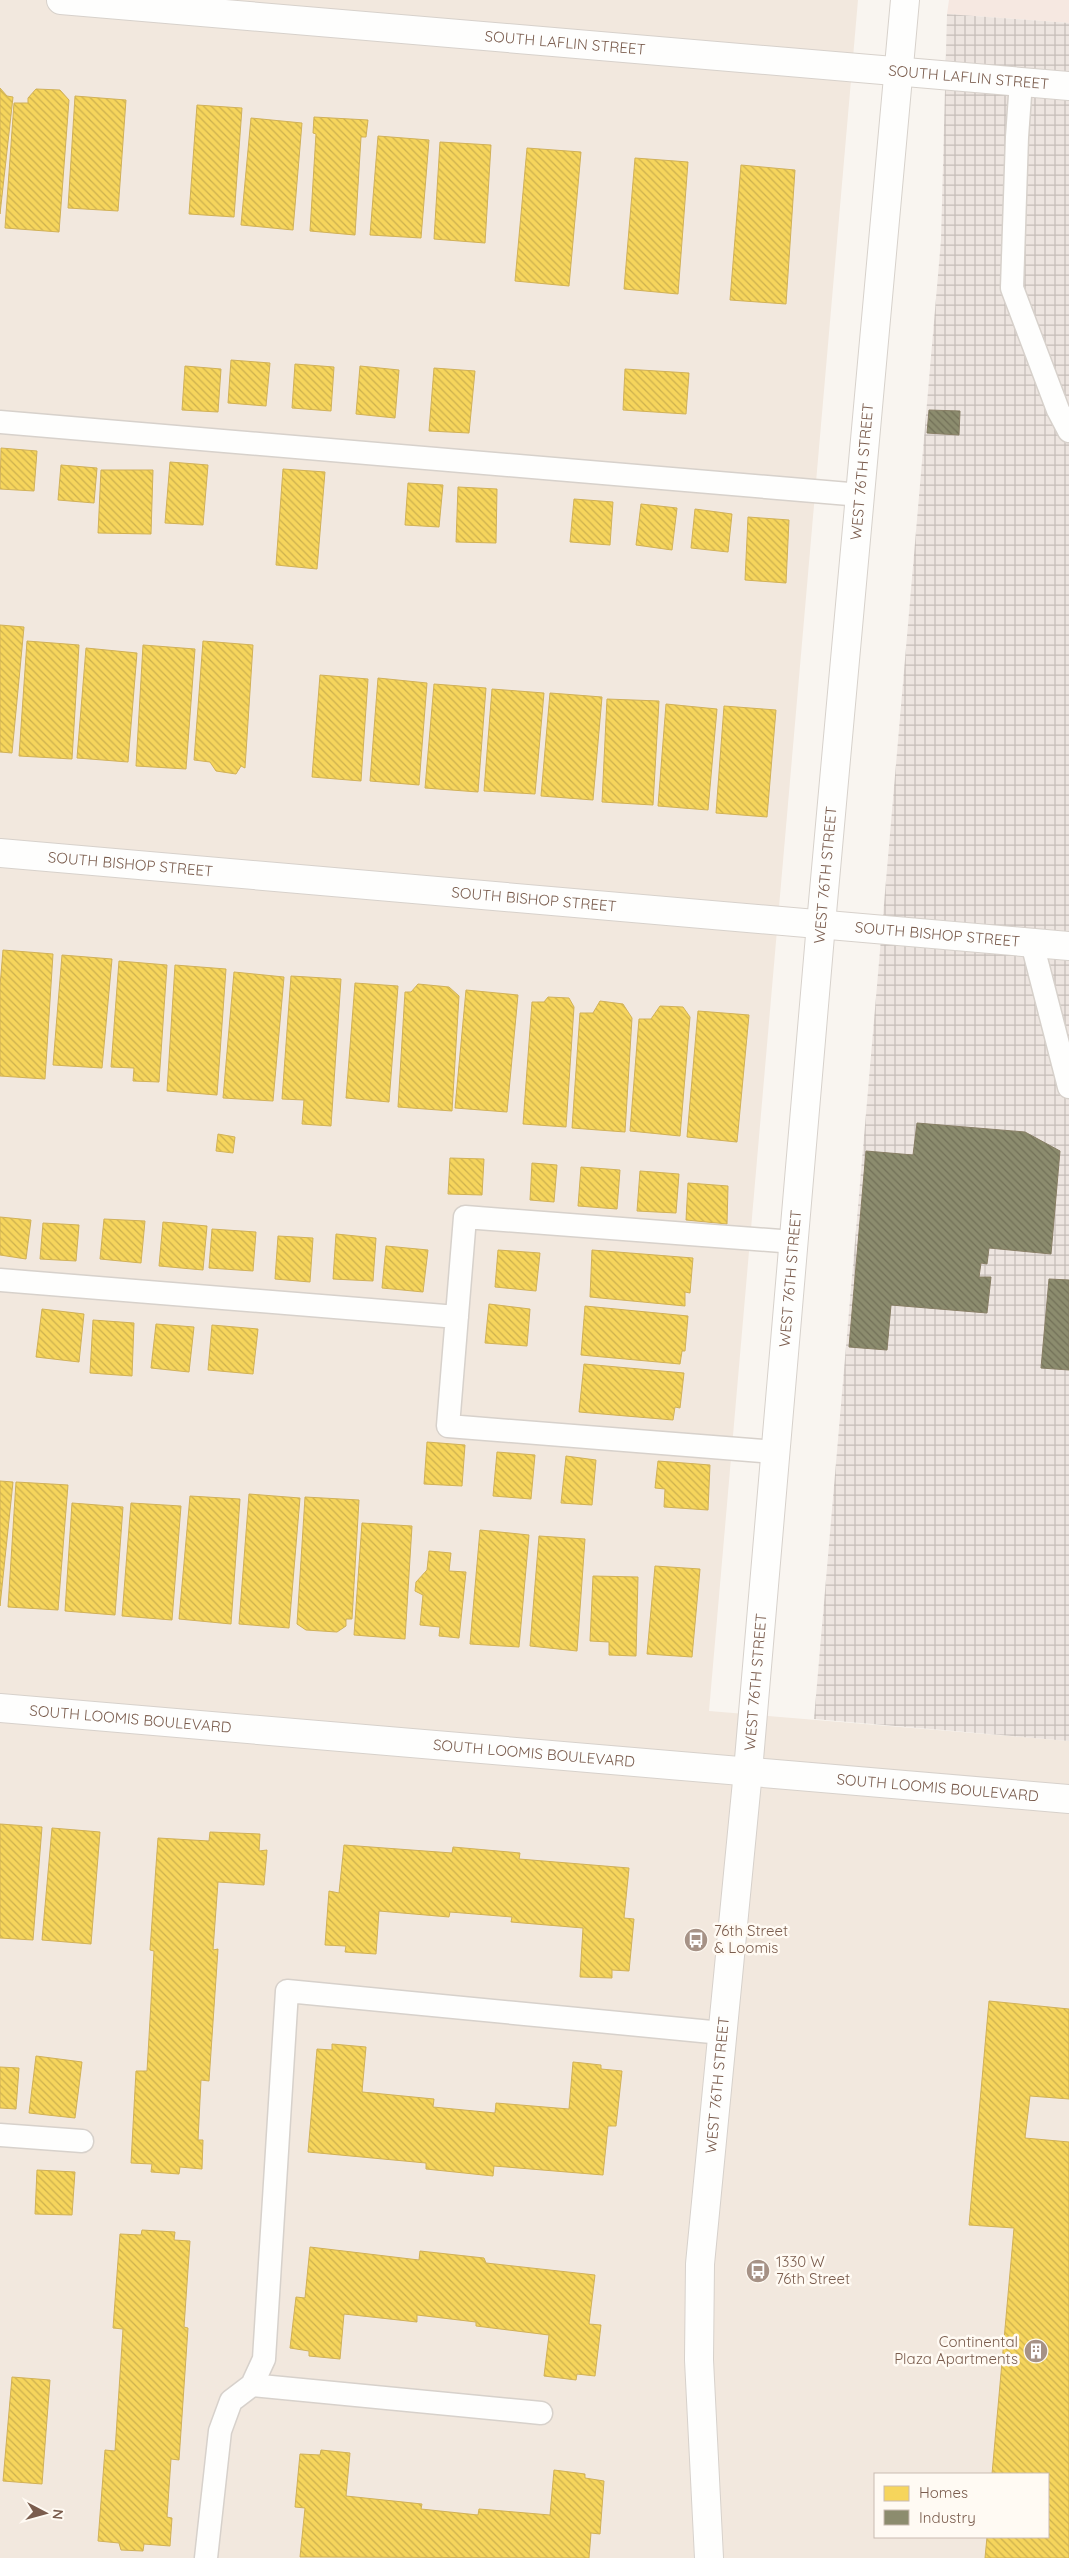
<svg xmlns="http://www.w3.org/2000/svg" width="1069" height="2558" viewBox="0 0 1069 2558" font-family="Quicksand,sans-serif">
  <defs>
    <pattern id="industrial-grid" width="8" height="8" patternUnits="userSpaceOnUse" patternTransform="scale(1.25)"><rect width="8" height="8" fill="#ede5e0"/><path d="M0 4h8M4 0v8" fill="none" stroke="#c5bdb8"/></pattern>
    <pattern id="homes-back-hatch" width="6" height="6" patternUnits="userSpaceOnUse" patternTransform="scale(1.25)"><rect width="6" height="6" fill="#f6d55c"/><path d="M-1 5l2 2M0 0l6 6M5-1l2 2" fill="none" stroke="#ccb04e"/></pattern>
    <pattern id="industry-back-hatch" width="6" height="6" patternUnits="userSpaceOnUse" patternTransform="scale(1.25)"><rect width="6" height="6" fill="#8c8c6e"/><path d="M-1 5l2 2M0 0l6 6M5-1l2 2" fill="none" stroke="#727058"/></pattern>
  </defs>
  <rect width="100%" height="100%" fill="#f9f5f0"/>
  <!-- residential -->
  <path fill="#f2e8de" fill-rule="evenodd" d="M0,0H858L709,1711L1069,1741V2558H0ZM875,2474H1048V2537H875Z"/>
  <!-- commercial -->
  <path fill="#f6e8e1" d="M949,0H1069V23L947,14Z"/>
  <!-- industrial -->
  <path fill="url(#industrial-grid)" d="M947,14L1069,23V1741L814,1719L941,240Z"/>
  <!-- homes -->
  <path fill="url(#homes-back-hatch)" stroke="#d1b158" d="M0,88L7,96L13,97L0,214Z
    M36,89L60,90L69,100L59,232L5,228L14,103H28V98Z
    M75,96L126,100L118,211L68,208Z
    M197,105L242,108L234,217L189,214Z
    M314,117L368,120L366,137H361L355,235L310,231L316,134L313,133Z
    M251,118L302,123L293,230L241,225Z
    M378,136L429,140L421,238L370,235Z
    M440,142L491,145L485,243L434,239Z
    M527,148L581,152L569,286L515,281Z
    M635,158L688,162L678,294L624,289Z
    M741,165L795,170L786,304L730,300Z
    M231,360L270,363L266,406L228,403Z
    M295,364L334,367L331,411L292,408Z
    M185,366L221,369L218,412L182,410Z
    M360,366L399,370L395,418L356,414Z
    M434,368L475,371L469,433L429,431Z
    M625,369L689,373L686,414L623,410Z
    M1,448L37,451L34,491L0,489Z
    M170,462L208,465L203,525L165,523Z
    M61,465L97,468L94,503L58,500Z
    M283,469L325,472L317,569L276,565Z
    M101,470H153L151,534L98,533Z
    M408,483L443,485L439,527L405,525Z
    M458,487L497,489L496,543L456,542Z
    M574,499L613,502L610,545L570,542Z
    M641,504L677,508L672,550L636,545Z
    M695,509L732,514L728,552L691,548Z
    M748,517L789,520L786,583L745,580Z
    M0,625L24,627L12,753L0,752Z
    M27,641L79,645L72,759L19,756Z
    M203,641L253,645L245,768L241,766L236,774L216,771L210,762L194,760Z
    M143,645L195,649L186,769L136,766Z
    M86,648L137,653L128,762L77,758Z
    M320,675L368,679L361,781L312,777Z
    M378,678L427,683L419,785L370,781Z
    M434,684L486,688L478,792L425,788Z
    M492,689L544,693L535,794L484,791Z
    M550,693L602,697L593,800L541,796Z
    M607,699L659,701L653,805L602,802Z
    M666,704L717,709L708,810L658,806Z
    M724,706L776,710L767,817L716,813Z
    M3,950L53,954L45,1079L0,1076V986Z
    M62,955L112,959L102,1068L53,1065Z
    M119,961L167,965L159,1082L133,1081L134,1068L111,1067Z
    M175,965L226,969L217,1095L167,1091Z
    M234,972L284,977L273,1101L223,1098Z
    M291,976L341,979L331,1126L302,1124L304,1100L282,1099Z
    M355,983L398,986L389,1102L346,1098Z
    M418,984L449,987L459,996L452,1111L398,1107L405,992H411Z
    M466,990L518,995L507,1112L455,1108Z
    M548,997L569,998L574,1007L566,1127L523,1124L532,1002H544Z
    M600,1001L623,1004L632,1018L625,1132L572,1128L580,1013H593Z
    M660,1006L683,1007L690,1017L680,1136L630,1131L639,1019H651Z
    M698,1011L749,1015L737,1142L687,1137Z
    M218,1134L235,1137L233,1153L216,1151Z
    M450,1158L484,1159L482,1195L448,1194Z
    M532,1163L557,1165L554,1202L530,1200Z
    M581,1167L620,1170L617,1209L578,1206Z
    M640,1171L679,1174L676,1213L637,1211Z
    M688,1183L728,1186L727,1224L686,1220Z
    M0,1217L31,1220L26,1259L0,1255Z
    M104,1219L145,1221L141,1263L100,1259Z
    M163,1222L207,1226L203,1270L159,1266Z
    M43,1223L79,1225L76,1261L40,1259Z
    M212,1229L256,1232L253,1271L209,1268Z
    M336,1234L376,1238L373,1281L333,1279Z
    M278,1236L313,1238L310,1282L275,1279Z
    M386,1246L428,1250L423,1292L382,1288Z
    M498,1250L540,1253L536,1291L495,1287Z
    M592,1250L693,1258L690,1293L685,1292V1306L590,1297Z
    M489,1304L530,1309L527,1346L485,1343Z
    M585,1306L688,1316L685,1351H682L680,1364L581,1355Z
    M42,1309L84,1314L79,1362L36,1357Z
    M93,1320L134,1323L132,1376L90,1373Z
    M156,1324L194,1327L189,1372L151,1368Z
    M212,1325L258,1329L253,1374L208,1370Z
    M584,1364L684,1373L680,1408L675,1407L673,1420L579,1412Z
    M427,1442L465,1445L462,1486L424,1484Z
    M497,1452L535,1455L531,1499L493,1496Z
    M566,1456L596,1460L592,1505L561,1503Z
    M658,1461L710,1465L708,1510L664,1507L665,1489L655,1488Z
    M0,1481L13,1482L0,1606Z
    M16,1482L68,1485L58,1610L8,1607Z
    M249,1494L300,1498L289,1628L239,1624Z
    M190,1496L240,1499L231,1624L179,1619Z
    M305,1497L359,1500L352,1619H346V1626L337,1632L306,1630L297,1624Z
    M72,1503L123,1507L115,1615L65,1611Z
    M131,1503L181,1506L172,1620L122,1616Z
    M362,1523L412,1526L405,1639L354,1635Z
    M480,1530L529,1535L519,1647L470,1644Z
    M539,1536L585,1539L577,1651L530,1646Z
    M429,1551L451,1553L449,1571L466,1572L459,1638L439,1636L440,1627L420,1625L423,1595L415,1591L416,1582L427,1570Z
    M655,1566L700,1569L692,1657L647,1654Z
    M593,1576L638,1577L636,1656L609,1655V1642L590,1641Z
    M0,1824L42,1827L33,1940L0,1938Z
    M52,1828L100,1832L91,1944L42,1940Z
    M210,1832L260,1834L259,1851L267,1850L264,1885L218,1882L213,1950L218,1949L209,2081L201,2080L198,2140H203L202,2169L180,2167L179,2174L151,2172L152,2164L131,2163L136,2071H147L154,1951L150,1950L158,1838L209,1841Z
    M344,1845L452,1853L453,1847L520,1853L519,1859L629,1868L624,1918L634,1919L629,1971L612,1970V1978L580,1977L583,1928L511,1922L512,1917L450,1912L449,1917L379,1911L376,1954L345,1952L346,1946L325,1945L329,1891L339,1893Z
    M989,2001L1069,2009V2099L1030,2096L1025,2138L1069,2142V2558H985L987,2537H1048V2474H992L1014,2228L969,2225Z
    M332,2044L366,2047L362,2092L434,2099L433,2107L495,2113L496,2103L569,2109L573,2062L601,2065V2069L622,2071L616,2126H608L603,2175L494,2166L493,2176L426,2169V2163L308,2152L317,2049L332,2050Z
    M36,2056L82,2062L75,2118L29,2113Z
    M0,2067L19,2068L16,2109L0,2108Z
    M37,2170L75,2172L72,2215L35,2214Z
    M142,2230L175,2232L174,2240L190,2241L184,2327L188,2328L179,2460L171,2459L167,2517L172,2518L170,2546L144,2544L143,2551L121,2550L119,2543L98,2541L105,2450L115,2451L123,2329L113,2328L120,2234L141,2235Z
    M310,2247L419,2260L420,2251L484,2258L486,2263L595,2275L589,2324L601,2325L595,2376L577,2374L576,2380L544,2376L549,2335L476,2326V2322L417,2315V2322L344,2314L340,2359L309,2356V2351L290,2348L296,2297L305,2298Z
    M12,2377L50,2380L42,2484L3,2481Z
    M321,2450L350,2453L346,2496L422,2504L421,2509L478,2515L479,2509L550,2515L554,2470L585,2474V2478L604,2481L600,2534L591,2533L589,2558L300,2557L305,2508L295,2507L300,2454L320,2455Z"/>
  <!-- industry -->
  <path fill="url(#industry-back-hatch)" stroke="#877e64" d="M929,410L960,411L959,435L927,433Z
    M917,1123L1025,1132L1060,1151L1051,1254L989,1248L987,1264L981,1263L979,1277H991L987,1313L891,1305L887,1350L849,1347L866,1151L913,1155Z
    M1049,1279L1069,1280V1370L1041,1368Z"/>
  <g fill="none" stroke-linecap="round" stroke-linejoin="round">
    <!-- service casing -->
    <g stroke="#d7d1cb" stroke-width="25">
      <path id="service" d="M1021,82L1017,137L1012,288L1058,410L1069,431
        M0,422L861,495
        M1032,943L1069,1087
        M0,1280L457,1317
        M775,1452L448,1426L465,1217L794,1242
        M0,2135L82,2141
        M252,2385L541,2413
        M206,2558L220,2431L231,2401L252,2385L264,2359L287,1991L722,2033"/>
    </g>
    <!-- minor casing -->
    <g stroke="#d7d1cb" stroke-width="30">
      <g id="minor">
        <path id="s1" d="M61,0L1069,86"/>
        <path id="s2" d="M0,853L1069,946"/>
      </g>
    </g>
    <!-- tertiary casing -->
    <g stroke="#d7d1cb" stroke-width="30">
      <g id="tertiary">
        <path id="s3" d="M0,1708L1069,1799"/>
        <path id="s4" d="M709,2558L699,2360L700,2264L748,1771L821,924L905,0"/>
      </g>
    </g>
    <!-- service -->
    <use href="#service" stroke="#fefefd" stroke-width="22"/>
    <!-- minor -->
    <use href="#minor" stroke="#fefefd" stroke-width="28"/>
    <!-- tertiary -->
    <use href="#tertiary" stroke="#fefefd" stroke-width="28"/>
  </g>
  <!-- icons -->
  <defs>
    <g id="bus-disc" transform="scale(1.25)"><circle r="9.5" fill="#a69286" stroke="#fffaf3"/><path d="M-5-6H5V4H4V6H2V4H-2V6H-4V4H-5ZM-3.5-4V0h7V-4ZM-3.5 1.2v1.5H-2V1.2ZM2 1.2v1.5H3.5V1.2Z" fill="#fff"/></g>
    <g id="building-disc" transform="scale(1.25)"><circle r="9.5" fill="#a69286" stroke="#fffaf3"/><path d="M-4-6H4V6H1V3H-1V6H-4ZM-2.5-4.3h1.7v1.8h-1.7ZM.8-4.3h1.7v1.8H.8ZM-2.5-1h1.7V.8h-1.7ZM.8-1h1.7V.8H.8Z" fill="#fff"/></g>
  </defs>
  <g fill-rule="evenodd">
    <use href="#bus-disc" x="696" y="1940"/>
    <use href="#bus-disc" x="758" y="2271"/>
    <use href="#building-disc" x="1036" y="2351"/>
  </g>
  <g text-anchor="middle" stroke-width="5" stroke-linejoin="round" paint-order="stroke">
    <!-- street labels -->
    <g font-size="15" fill="#7a5c4d" stroke="#fffaf3">
      <text dy="5" stroke="none"><textPath href="#s1" startOffset="506">SOUTH LAFLIN STREET</textPath></text>
      <text dy="5" stroke="none"><textPath href="#s1" startOffset="911">SOUTH LAFLIN STREET</textPath></text>
      <text dy="5" stroke="none"><textPath href="#s4" startOffset="2094">WEST 76TH STREET</textPath></text>
      <text dy="5" stroke="none"><textPath href="#s2" startOffset="131">SOUTH BISHOP STREET</textPath></text>
      <text dy="5" stroke="none"><textPath href="#s4" startOffset="1689">WEST 76TH STREET</textPath></text>
      <text dy="5" stroke="none"><textPath href="#s2" startOffset="536">SOUTH BISHOP STREET</textPath></text>
      <text dy="5" stroke="none"><textPath href="#s2" startOffset="941">SOUTH BISHOP STREET</textPath></text>
      <text dy="5" stroke="none"><textPath href="#s4" startOffset="1284">WEST 76TH STREET</textPath></text>
      <text dy="5" stroke="none"><textPath href="#s4" startOffset="879">WEST 76TH STREET</textPath></text>
      <text dy="5" stroke="none"><textPath href="#s3" startOffset="131">SOUTH LOOMIS BOULEVARD</textPath></text>
      <text dy="5" stroke="none"><textPath href="#s3" startOffset="536">SOUTH LOOMIS BOULEVARD</textPath></text>
      <text dy="5" stroke="none"><textPath href="#s3" startOffset="941">SOUTH LOOMIS BOULEVARD</textPath></text>
      <text dy="5" stroke="none"><textPath href="#s4" startOffset="474">WEST 76TH STREET</textPath></text>
    </g>
    <!-- poi labels -->
    <g font-size="15" fill="#7a5c4d" stroke="#fffaf3" text-anchor="start">
      <text x="714" y="1936">76th Street<tspan x="714" dy="17">&amp; Loomis</tspan></text>
      <text x="776" y="2267">1330 W<tspan x="776" dy="17">76th Street</tspan></text>
      <text x="1018" y="2347" text-anchor="end">Continental<tspan x="1018" dy="17">Plaza Apartments</tspan></text>
    </g>
  </g>
  <!-- legend -->
  <rect x="874" y="2473" width="175" height="65" fill="#fffaf3" stroke="#cabbb1"/>
  <rect x="884" y="2486" width="25" height="15" fill="#f6d55c" stroke="#cabbb1"/>
  <text x="919" y="2498" font-size="15" fill="#7a5c4d">Homes</text>
  <rect x="884" y="2510" width="25" height="15" fill="#8c8c6e" stroke="#cabbb1"/>
  <text x="919" y="2523" font-size="15" fill="#7a5c4d">Industry</text>
  <!-- north arrow -->
  <g transform="translate(45 2513) rotate(96)" stroke="#fffaf3" stroke-width="4" paint-order="stroke">
  <path d="M0-4L9 19L0 12L-9 19Z" fill="#7a5c4d"/>
  <text y="-8" font-size="14" font-weight="bold" text-anchor="middle" fill="#7a5c4d">N</text>
  </g>
</svg>
